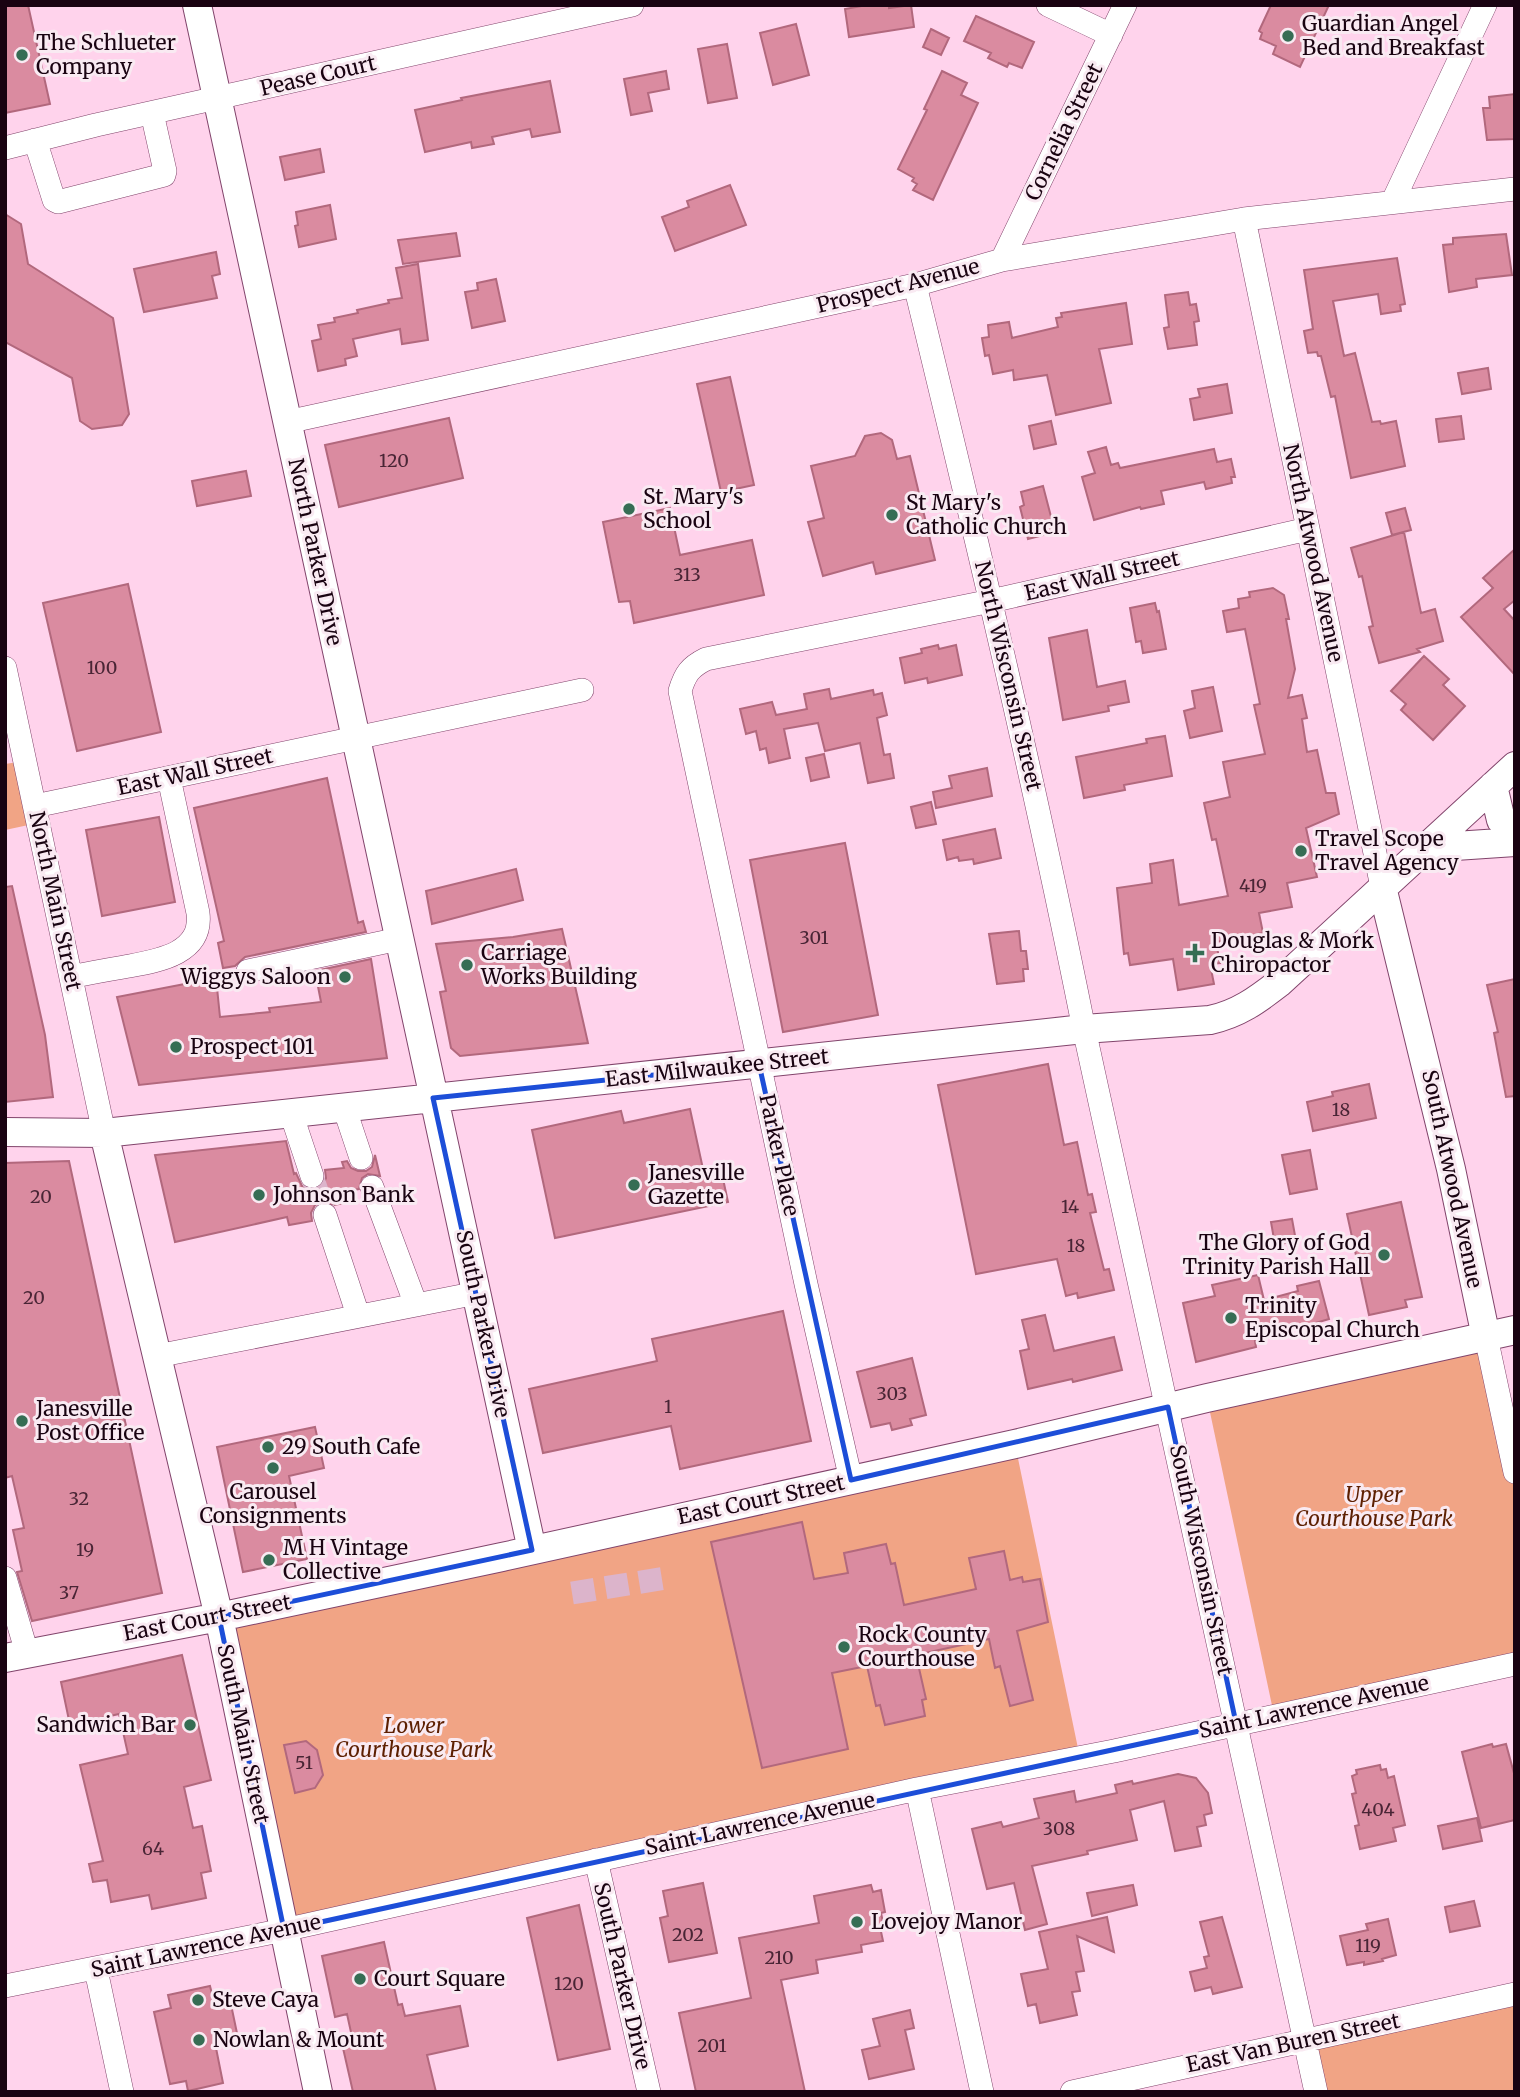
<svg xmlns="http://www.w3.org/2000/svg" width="1520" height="2097" viewBox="0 0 1520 2097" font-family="Merriweather,serif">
  <rect width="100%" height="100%" fill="#ffd3ec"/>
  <!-- green -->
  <path fill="#f1a485" d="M25,761L38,823L5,830V764Z
    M1486,1337L1515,1472V1664L1274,1715L1207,1398Z
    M1015,1444L1080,1758L284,1930L219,1617Z
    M1515,1994V2092H1316L1306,2041Z"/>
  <!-- building -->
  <path fill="#da8ba0" stroke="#b2687d" stroke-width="2" d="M5,5H28L50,104L5,113Z
    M867,5H889V8L911,5L914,27L849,37L845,9Z
    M1271,5H1329L1300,67L1273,54L1276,46L1260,39L1262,33L1259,31Z
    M976,16L1034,42L1022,68L1009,63L1007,67L988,58L991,53L964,41Z
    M796,24L809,75L773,85L760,33Z
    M931,29L949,38L941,55L923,47Z
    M727,44L737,98L708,103L698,49Z
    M666,71L669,89L648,93L652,111L631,115L624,79Z
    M942,71L967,83L961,95L978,103L933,200L913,190L917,184L912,181L914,178L898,169L927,110L924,109Z
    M550,81L560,132L532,137L530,129L492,137L494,144L472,148L471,142L425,152L415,110L462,100L461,98Z
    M1515,94V139L1487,140L1483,108H1490L1489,97Z
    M320,149L324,172L285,180L280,157Z
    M730,185L746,225L675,251L662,217L689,207L687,201Z
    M330,205L336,239L299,247L295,226L298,225L296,212Z
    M5,214L21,224L28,264L113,318L129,414L122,425L92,429L80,421L72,378L5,342Z
    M456,233L460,256L403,264L398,240Z
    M1506,234L1512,275L1476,279L1477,287L1449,292L1443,245L1453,244V238Z
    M216,252L220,274L212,276L217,298L144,312L134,269Z
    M1397,258L1405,304L1400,305L1401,311L1381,314L1378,294L1333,301L1344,356L1355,353L1372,422L1380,421L1381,424L1396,421L1405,466L1351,478L1335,396L1331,397L1321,356H1318L1317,352L1308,353L1304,331L1313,329L1304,270Z
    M418,264L428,340L402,344L400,329L353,339L357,356L345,359L346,365L318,371L312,341L321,339L318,325L335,322L334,318L358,313L357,310L389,303L388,300L402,298L396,268Z
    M496,279L505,321L472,328L465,292L478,290L477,283Z
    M1188,292L1190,305L1196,304L1199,321L1194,322L1197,345L1168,349L1164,328L1169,327L1165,295Z
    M1126,303L1132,344L1099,349L1111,403L1056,415L1047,375L1014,380L1013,370L993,374L989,355L985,356L982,338L989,337L988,325L1009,322L1012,338L1058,327L1056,318L1062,317L1061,313Z
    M1488,368L1491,389L1462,394L1458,373Z
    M730,377L754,485L721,492L697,384Z
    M1227,384L1232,413L1194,420L1190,399L1200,397L1198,389Z
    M1461,416L1464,439L1439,442L1436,419Z
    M449,418L463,478L339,507L325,445Z
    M1051,421L1056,444L1034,449L1029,426Z
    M881,433L892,440L897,459L910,456L935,560L876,574L873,562L823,576L808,522L824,518L811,466L855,456L865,436Z
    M1106,447L1111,465L1118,463L1120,468L1214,449L1217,462L1231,459L1235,477H1231L1232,483L1206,489L1204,482L1161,491L1164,504L1141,509L1140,507L1094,520L1082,477L1095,473L1088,452Z
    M246,471L251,496L197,506L192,481Z
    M1043,486L1055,532L1028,539L1020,507L1024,505L1021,492Z
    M670,508L680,555L752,540L764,595L634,623L630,601L619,602L603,522Z
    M1405,508L1411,530L1392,535L1386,513Z
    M1404,532L1421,613L1435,609L1443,641L1417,649L1420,652L1379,663L1369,627L1373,626L1362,576L1359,577L1351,548Z
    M1515,549V600L1504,609L1515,621V675L1461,617L1493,588L1483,578Z
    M128,584L161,732L77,751L43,603Z
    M1273,588L1284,595L1289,619H1286L1295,669L1288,698L1302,695L1307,718L1302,719L1307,752L1317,750L1326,793H1335L1339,814L1306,828L1317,877L1287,883L1292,907L1259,913L1263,933L1216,942L1220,963L1210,964L1214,984L1178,990L1173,959L1130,965L1128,953L1124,954L1117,888L1152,883L1150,864L1173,860L1179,905L1228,896L1216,839L1212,840L1204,803L1230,797L1223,762L1265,754L1254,705L1260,704L1245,629L1227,632L1223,611L1239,608L1238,599L1250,597L1249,592Z
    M1155,603L1157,612L1159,611L1166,649L1143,653L1141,641L1136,642L1130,608Z
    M1087,630L1097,687L1125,681L1129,702L1108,706L1109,711L1063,720L1049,638Z
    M938,645L939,649L956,645L962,675L928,683L927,678L905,683L900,658L922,653L921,649Z
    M1424,656L1449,679L1443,685L1465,706L1433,740L1401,710L1406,704L1391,691Z
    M1213,687L1222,731L1190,738L1184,711L1195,708L1192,691Z
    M829,689L831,699L873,690L874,695L882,693L887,715L877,718L884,755L890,754L894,778L868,783L860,743L825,751L818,723L784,729L790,758L769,763L766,748L760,750L756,731L746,734L740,709L772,702L776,715L807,709L804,694Z
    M1165,736L1172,776L1124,785L1125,790L1084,798L1076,757L1147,743L1146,739Z
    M824,754L829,777L811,781L806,758Z
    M987,768L992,796L936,808L933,792L952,788L949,776Z
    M327,778L358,923L363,921L366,932L245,957L235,966L223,968L218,943L224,941L194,808Z
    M931,802L936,824L916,828L911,807Z
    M159,817L175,902L102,916L86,830Z
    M995,829L1001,858L974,864L973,859L959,861L958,857L947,860L943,840Z
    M845,843L878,1015L783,1032L750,860Z
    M516,869L523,900L432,924L426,891Z
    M12,886L45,1035L53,1097L5,1102V887Z
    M562,929L588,1043L460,1056L451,1048L440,992L446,991L436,944L513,937Z
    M1019,931L1021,951H1026L1028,969H1023L1024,981L997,984L989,934Z
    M371,959L387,1058L139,1085L117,997L216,978L220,1017L270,1012L269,1008L321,1002L315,971Z
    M1515,979V1096L1506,1097L1494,1033L1498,1032L1487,985Z
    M1048,1064L1064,1145L1077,1142L1088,1195L1092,1194L1096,1212L1090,1213L1104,1270L1109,1269L1114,1290L1078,1298L1077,1293L1066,1296L1057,1259L976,1274L938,1085Z
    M1369,1084L1376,1118L1313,1131L1307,1102L1333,1096L1332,1092Z
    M690,1109L703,1169L720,1165L728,1202L555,1238L532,1130L621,1111L624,1123Z
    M286,1141L294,1174L296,1173L302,1186L309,1189H317L323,1185L326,1178L325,1170L344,1168L342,1162L347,1161L351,1168L358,1171H366L372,1167L375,1155L380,1176L368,1174L362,1178L359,1189L352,1190L355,1201L334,1205L321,1202L315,1205L311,1213L312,1221L289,1225L287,1217L175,1242L155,1155Z
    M1310,1150L1317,1189L1290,1194L1282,1155Z
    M69,1161L162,1593L32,1621L17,1572L22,1571L13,1530L24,1528L12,1476L5,1478V1163Z
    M1401,1202L1422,1297L1405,1300L1407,1307L1369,1315L1347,1214Z
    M1292,1219L1296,1241L1275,1245L1271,1222Z
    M1258,1275L1264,1300L1298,1291L1297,1286L1319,1281L1329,1319L1255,1341L1256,1347L1196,1362L1183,1303L1215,1296L1212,1285Z
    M783,1311L811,1441L680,1469L671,1426L543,1453L529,1389L657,1361L652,1339Z
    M1045,1315L1054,1351L1114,1337L1122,1370L1073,1382L1072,1379L1028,1389L1020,1351L1029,1349L1022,1320Z
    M912,1358L926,1415L910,1419L912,1425L892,1430L890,1423L871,1427L857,1372Z
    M315,1427L324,1468L289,1476L307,1559L243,1572L217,1447Z
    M802,1522L814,1579L848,1573L844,1553L886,1544L891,1564L895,1563L904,1605L976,1589L969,1558L1004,1551L1010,1580L1022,1577L1023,1582L1040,1579L1048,1622L1017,1631L1033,1700L1010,1706L1000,1666L995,1668L989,1639L916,1655L926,1699L922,1700L925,1716L885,1725L880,1705L876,1706L867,1666L832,1673L848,1749L762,1768L711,1542Z
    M182,1655L211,1780L184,1787L193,1828L202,1826L211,1871L201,1873L206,1898L152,1909L149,1895L111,1902L107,1880L93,1882L89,1864L103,1861L80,1765L128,1754L119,1714L70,1725L61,1682Z
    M306,1741L317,1750L323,1775L315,1788L295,1793L284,1745Z
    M1492,1744L1493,1747L1506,1744L1515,1777V1820L1481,1828L1462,1752Z
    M1380,1765L1381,1770L1386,1769L1388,1778L1394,1776L1405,1825L1393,1828L1396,1841L1360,1849L1355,1826L1359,1825L1352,1794L1356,1793L1352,1776L1357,1774L1356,1770Z
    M1178,1774L1196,1778L1208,1793L1212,1813L1204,1815L1206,1825L1197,1827L1201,1846L1175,1851L1164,1801L1130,1810L1137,1840L1087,1851L1088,1854L1032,1866L1047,1924L1025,1930L1014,1883L987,1889L972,1829L1001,1822L1003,1827L1039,1818L1034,1799L1074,1791L1076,1802L1117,1793L1115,1785L1132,1781L1133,1784Z
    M1477,1818L1482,1841L1443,1849L1438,1826Z
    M703,1883L717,1953L669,1962L660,1918L668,1916L663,1891Z
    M871,1885L873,1892L881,1890L885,1912L881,1913L884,1927H880L883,1941L861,1945L862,1952L816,1960L818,1973L781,1980L805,2092H696L679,2013L751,1998L739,1938L819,1923L814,1896Z
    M1133,1885L1137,1905L1092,1916L1087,1893Z
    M1474,1901L1480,1926L1450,1932L1445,1907Z
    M579,1905L610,2049L558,2060L527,1918Z
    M1107,1917L1114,1952L1077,1936L1084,1971L1076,1972L1080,1991L1072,1992L1077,2015L1040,2023L1036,2004L1028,2006L1021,1974L1048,1969L1039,1932Z
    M1222,1917L1242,1987L1213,1994L1211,1987L1195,1991L1190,1972L1207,1968L1204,1957L1209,1956L1200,1922Z
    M1388,1919L1396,1955L1382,1959L1383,1961L1364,1965V1962L1347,1965L1340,1936L1368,1930L1366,1924Z
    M384,1942L398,2005L402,2004L405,2016L460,2006L468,2046L427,2055L436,2092H353L343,2048L354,2046L347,2014L335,2017L322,1956Z
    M210,1986L213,1998L229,1995L238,2038L215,2043L223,2083L188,2091L186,2081L170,2084L154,2012L171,2008L168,1995Z
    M910,2010L914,2028L905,2030L914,2069L869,2079L862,2050L880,2046L873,2019Z"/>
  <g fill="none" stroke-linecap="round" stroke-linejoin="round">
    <!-- minor-tunnel -->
    <path stroke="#dcb4cb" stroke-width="23" stroke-dasharray="23 11" stroke-linecap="butt" d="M312,1176L325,1215
      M572,1593L666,1578"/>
    <!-- minor casing -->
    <g stroke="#81446b" stroke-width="24">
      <path id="minor" d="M1048,5L1111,35
        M35,140L54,200L58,202L164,175L165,171L152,113
        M5,148L96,125L632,5
        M1393,201L1485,5
        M1244,219L1382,887
        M1002,260L1125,5
        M915,285C975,532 1034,779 1084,1029L1316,2092
        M287,422L915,285L1002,260L1244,219L1515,189
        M5,668L104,1133
        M35,806L582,690
        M248,971L399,939
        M71,977C89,973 106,970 124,967C156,961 203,955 198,913L169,778
        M344,1107L361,1158
        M291,1113L312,1176
        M372,1187L416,1305
        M325,1215L358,1315
        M1486,1337L1515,1472
        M157,1356L477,1293
        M851,1480L806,1284L680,691C685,674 690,667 706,659L991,601L1308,529
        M5,1578L27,1653
        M917,1789L982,2092
        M596,1860L649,2092
        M96,1970L122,2092
        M5,1986L284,1930L917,1789L1114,1751L1515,1664
        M1072,2092L1515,1994"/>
    </g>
    <!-- major casing -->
    <g stroke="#81446b" stroke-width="30">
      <path id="major" d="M197,5L532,1550
        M1493,786L1501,820L1515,831
        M1425,848L1515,842
        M1382,887L1451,1169L1486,1337
        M5,1132L104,1133L1084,1029L1210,1020C1238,1014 1257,1000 1279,983L1515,766
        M104,1133L219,1617L318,2092
        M5,1658L219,1617L502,1557L1015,1444L1207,1398L1515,1330"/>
    </g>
    <!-- minor -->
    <use href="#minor" stroke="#fff" stroke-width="23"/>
    <!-- major -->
    <use href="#major" stroke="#fff" stroke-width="28"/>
  </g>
  <!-- marked area -->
  <path fill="none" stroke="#1d4ed8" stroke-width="5" stroke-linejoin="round" d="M759,1064L851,1480L1168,1407L1236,1723L284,1930L219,1617L532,1550L433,1098Z"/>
  <!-- markers -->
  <g fill="#366d54" stroke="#f9eaf2" stroke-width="2.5">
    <circle cx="1288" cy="36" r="7"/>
    <circle cx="22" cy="55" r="7"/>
    <circle cx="629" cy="509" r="7"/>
    <circle cx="892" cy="515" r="7"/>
    <circle cx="1301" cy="851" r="7"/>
    <path d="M1191.5 942.5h7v7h7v7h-7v7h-7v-7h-7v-7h7z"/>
    <circle cx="467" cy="965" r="7"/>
    <circle cx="345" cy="977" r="7"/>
    <circle cx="176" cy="1047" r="7"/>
    <circle cx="634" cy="1185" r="7"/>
    <circle cx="259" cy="1195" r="7"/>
    <circle cx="1384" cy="1255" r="7"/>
    <circle cx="1231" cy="1318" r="7"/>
    <circle cx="22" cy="1421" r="7"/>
    <circle cx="268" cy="1447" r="7"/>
    <circle cx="273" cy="1468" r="7"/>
    <circle cx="269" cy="1560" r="7"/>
    <circle cx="844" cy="1647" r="7"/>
    <circle cx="190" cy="1725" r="7"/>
    <circle cx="857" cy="1922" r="7"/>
    <circle cx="360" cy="1979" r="7"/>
    <circle cx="198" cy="2000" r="7"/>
    <circle cx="199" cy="2040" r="7"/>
  </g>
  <g text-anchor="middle" stroke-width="6" stroke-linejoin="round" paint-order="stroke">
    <!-- number labels -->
    <g font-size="18" fill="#492535">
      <text x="394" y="467">120</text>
      <text x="687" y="581">313</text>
      <text x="102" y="674">100</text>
      <text x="1253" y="892">419</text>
      <text x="814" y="944">301</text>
      <text x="1341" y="1116">18</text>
      <text x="41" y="1203">20</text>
      <text x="1070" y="1213">14</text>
      <text x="1076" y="1252">18</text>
      <text x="34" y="1304">20</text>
      <text x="892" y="1400">303</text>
      <text x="668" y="1413">1</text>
      <text x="79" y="1505">32</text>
      <text x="85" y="1556">19</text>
      <text x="69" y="1599">37</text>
      <text x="304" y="1769">51</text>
      <text x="1378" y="1816">404</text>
      <text x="1059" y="1835">308</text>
      <text x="153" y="1855">64</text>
      <text x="688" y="1941">202</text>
      <text x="1368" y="1952">119</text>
      <text x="779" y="1964">210</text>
      <text x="569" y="1990">120</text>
      <text x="712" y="2052">201</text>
    </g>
    <!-- poi labels -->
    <g font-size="21" fill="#190311" stroke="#f9eaf2" text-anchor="start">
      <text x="1302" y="31">Guardian Angel<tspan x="1302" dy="24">Bed and Breakfast</tspan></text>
      <text x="36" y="50">The Schlueter<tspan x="36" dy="24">Company</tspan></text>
      <text x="643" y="504">St. Mary's<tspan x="643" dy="24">School</tspan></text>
      <text x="906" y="510">St Mary's<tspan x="906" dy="24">Catholic Church</tspan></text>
      <text x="1315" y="846">Travel Scope<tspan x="1315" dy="24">Travel Agency</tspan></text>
      <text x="1211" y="948">Douglas &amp; Mork<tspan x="1211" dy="24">Chiropactor</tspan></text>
      <text x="481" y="960">Carriage<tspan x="481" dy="24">Works Building</tspan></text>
      <text x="331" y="984" text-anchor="end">Wiggys Saloon</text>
      <text x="190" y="1054">Prospect 101</text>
      <text x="648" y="1180">Janesville<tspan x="648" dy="24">Gazette</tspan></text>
      <text x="273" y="1202">Johnson Bank</text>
      <text x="1370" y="1250" text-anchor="end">The Glory of God<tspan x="1370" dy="24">Trinity Parish Hall</tspan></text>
      <text x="1245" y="1313">Trinity<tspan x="1245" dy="24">Episcopal Church</tspan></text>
      <text x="36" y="1416">Janesville<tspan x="36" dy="24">Post Office</tspan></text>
      <text x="282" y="1454">29 South Cafe</text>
      <text x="273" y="1499" text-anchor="middle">Carousel<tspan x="273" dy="24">Consignments</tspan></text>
      <text x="283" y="1555">M H Vintage<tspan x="283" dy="24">Collective</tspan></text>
      <text x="858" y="1642">Rock County<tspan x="858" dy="24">Courthouse</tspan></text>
      <text x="176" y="1732" text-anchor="end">Sandwich Bar</text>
      <text x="871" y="1929">Lovejoy Manor</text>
      <text x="374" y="1986">Court Square</text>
      <text x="212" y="2007">Steve Caya</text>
      <text x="213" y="2047">Nowlan &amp; Mount</text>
    </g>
    <!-- street labels -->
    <g font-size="21" fill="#190311" stroke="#f9eaf2">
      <text transform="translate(318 76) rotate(-13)" y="7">Pease Court</text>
      <text transform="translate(1064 132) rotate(-64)" y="7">Cornelia Street</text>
      <text transform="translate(898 286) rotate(-14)" y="7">Prospect Avenue</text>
      <text transform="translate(315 552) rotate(78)" y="7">North Parker Drive</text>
      <text transform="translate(1313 553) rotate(78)" y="7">North Atwood Avenue</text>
      <text transform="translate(1102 576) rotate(-13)" y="7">East Wall Street</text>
      <text transform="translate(1008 676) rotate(77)" y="7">North Wisconsin Street</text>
      <text transform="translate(195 772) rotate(-12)" y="7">East Wall Street</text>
      <text transform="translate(55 901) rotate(78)" y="7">North Main Street</text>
      <text transform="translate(717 1068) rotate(-6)" y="7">East Milwaukee Street</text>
      <text transform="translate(779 1155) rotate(78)" y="7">Parker Place</text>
      <text transform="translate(1452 1179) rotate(78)" y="7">South Atwood Avenue</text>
      <text transform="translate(483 1324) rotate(78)" y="7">South Parker Drive</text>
      <text transform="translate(761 1500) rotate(-12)" y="7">East Court Street</text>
      <text transform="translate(1201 1560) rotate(78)" y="7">South Wisconsin Street</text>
      <text transform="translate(207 1618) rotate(-11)" y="7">East Court Street</text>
      <text transform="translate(1314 1707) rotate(-12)" y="7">Saint Lawrence Avenue</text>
      <text transform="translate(243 1734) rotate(78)" y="7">South Main Street</text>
      <text transform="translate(760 1824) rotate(-12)" y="7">Saint Lawrence Avenue</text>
      <text transform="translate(206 1946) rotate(-12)" y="7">Saint Lawrence Avenue</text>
      <text transform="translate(622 1976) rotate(77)" y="7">South Parker Drive</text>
      <text transform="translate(1293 2043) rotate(-12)" y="7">East Van Buren Street</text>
    </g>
    <!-- park labels -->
    <g font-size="21" font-style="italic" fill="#5d1f01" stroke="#f9eaf2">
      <text x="1374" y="1502">Upper<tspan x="1374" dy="24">Courthouse Park</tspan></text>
      <text x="414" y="1733">Lower<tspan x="414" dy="24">Courthouse Park</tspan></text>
    </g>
  </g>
  <!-- border -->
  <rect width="1520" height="2097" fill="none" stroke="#190311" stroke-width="14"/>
</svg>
